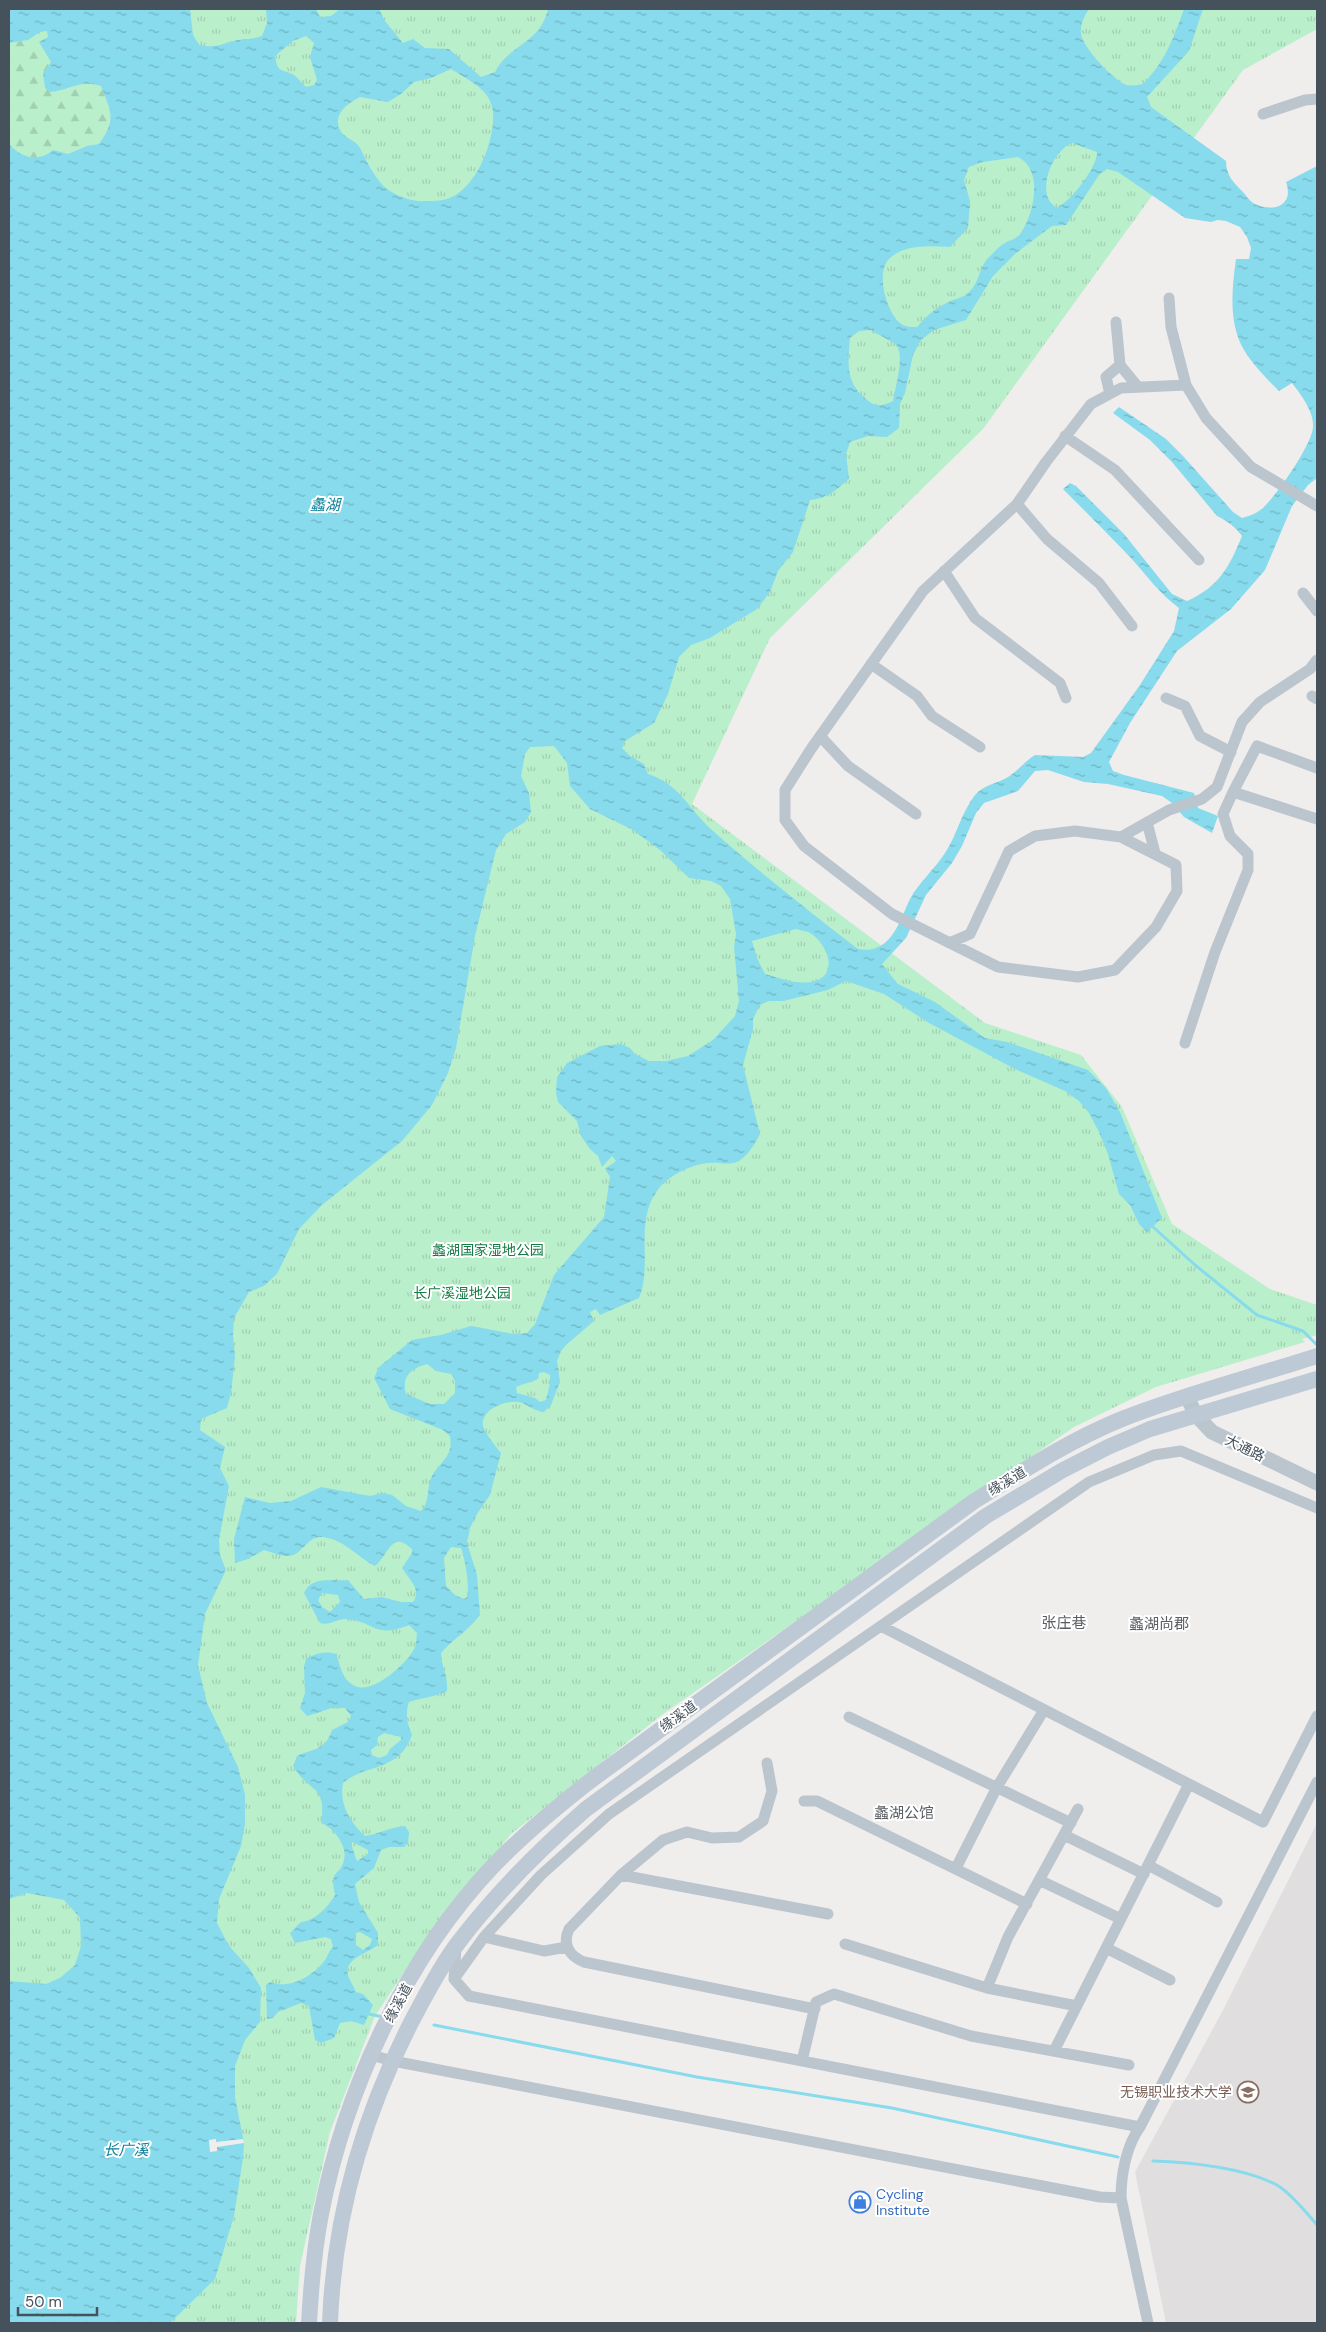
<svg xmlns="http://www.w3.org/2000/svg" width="1326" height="2332" viewBox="0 0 1326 2332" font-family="'DM Sans','Noto Sans SC',sans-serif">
  <defs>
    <pattern id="grass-tufts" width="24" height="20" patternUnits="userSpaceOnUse" patternTransform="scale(1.25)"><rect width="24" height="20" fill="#baefcc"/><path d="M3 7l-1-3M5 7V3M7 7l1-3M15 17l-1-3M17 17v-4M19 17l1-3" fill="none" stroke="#a1cfb1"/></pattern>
    <pattern id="forest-firs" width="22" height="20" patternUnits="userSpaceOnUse" patternTransform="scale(1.25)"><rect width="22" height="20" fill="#baefcc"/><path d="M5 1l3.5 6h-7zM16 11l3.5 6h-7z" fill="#a1cfb1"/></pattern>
    <pattern id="water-ripples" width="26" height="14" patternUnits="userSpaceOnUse" patternTransform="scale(1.25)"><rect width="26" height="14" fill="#87dbec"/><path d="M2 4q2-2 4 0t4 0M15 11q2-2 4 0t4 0" fill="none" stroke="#70b4c2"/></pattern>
  </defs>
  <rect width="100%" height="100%" fill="#f0eded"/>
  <!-- education -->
  <path fill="#e1dedf" d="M1317,1823V2323H1166L1135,2172L1222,2012Z"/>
  <!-- grass -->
  <path fill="url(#grass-tufts)" d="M9,9H1317V29L1243,70L983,429L770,638L692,804L985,1023L1081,1055L1122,1107L1172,1224L1270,1289L1317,1305V1335L1302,1339L1305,1342L1156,1387L1074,1427L663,1714L511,1834L430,1933L375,2016L330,2132L300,2266L296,2323H9Z"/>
  <!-- forest -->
  <path fill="url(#forest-firs)" d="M47,31L49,37L44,47L63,91C77,83 86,82 101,86C111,113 117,119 99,144L87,146L68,154L53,150C37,163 22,158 9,144V43L28,40Z"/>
  <!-- water -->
  <path fill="url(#water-ripples)" fill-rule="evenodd" d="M9,9H190L193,35L199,45C218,48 217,45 234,41C243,38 251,40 262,36L267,23L266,9H316L320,17L331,16L340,9H379L385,21L403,43L413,39L425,48L449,49L481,77L495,72C508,45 540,44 548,9H1089C1084,16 1080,25 1081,34C1084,49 1111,77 1124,84C1130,87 1137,85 1143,84C1165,62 1174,37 1184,9H1203L1189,51L1147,97L1151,107L1226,161C1226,175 1233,182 1242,191C1246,195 1249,200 1253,203C1271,213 1295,207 1286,182L1317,166V478L1308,485L1292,506L1265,570L1231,609L1177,651L1130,723L1109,762L1113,771L1124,775L1194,793L1198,808L1218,816L1212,833L1184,817L1172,803L1162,796L1108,784L1084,782L1048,770L1035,771L1018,791L984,803L976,813L962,846L952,863L926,895L906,938L882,964L898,984L935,1002L985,1038L1007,1042L1088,1070L1106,1088L1120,1112L1162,1218L1147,1232L1139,1224L1130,1205L1119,1194L1108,1154L1098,1130L1089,1113L1079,1101L1065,1091L1015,1069L929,1023L884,994L846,981L828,990L783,1001H769L760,1005L753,1019V1029L743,1065L760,1134C755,1144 748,1155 739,1161C729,1166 719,1162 709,1163C693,1163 666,1177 657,1191C634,1223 653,1265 639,1298L600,1315L596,1309L590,1312L594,1321L566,1345L561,1351L557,1361L560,1382L551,1405L544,1412C534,1411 530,1406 522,1403C509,1398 480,1409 483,1426C486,1435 495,1445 501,1453L490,1495L477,1514L470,1528L467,1543L477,1575L480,1615C469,1630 453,1639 441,1653C442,1670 448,1673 447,1691C433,1698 423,1697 409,1702C405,1714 407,1723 412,1735C399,1772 367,1763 343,1783C339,1803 349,1822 365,1836C379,1834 390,1827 405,1826L409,1832L408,1843L404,1847H389L381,1850L374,1868L355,1884L359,1902L378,1933V1945C367,1954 341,1959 349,1978C351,1983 354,1987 356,1992L363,1994L373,2005L364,2025L351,2021L340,2023L334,2038L321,2043L315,2040L309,2006L301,2003L278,2012L273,2018L267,2019L266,1985L270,1982C290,1990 313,1976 325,1960C328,1955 329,1951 333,1947L331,1939L325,1937L295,1943L290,1933L301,1922C315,1921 328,1907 335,1895C329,1868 340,1877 344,1860C348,1846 333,1827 321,1823C327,1784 310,1794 293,1766L297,1756C314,1748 325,1751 332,1730L348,1722L351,1716L345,1708H332L307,1716L300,1708L305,1693L304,1667L306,1659C316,1653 324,1651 336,1654C341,1666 341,1679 355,1686C373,1695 407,1663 414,1649C417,1644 416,1639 417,1633L409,1625C374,1639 376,1622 346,1619C336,1619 330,1626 320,1623L304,1593C312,1575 331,1582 348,1580L364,1599L382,1597L401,1602H413C422,1589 409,1580 402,1568L412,1553V1549C391,1529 389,1555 375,1566C357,1557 342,1537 320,1537C306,1538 301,1557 287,1556C280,1556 271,1552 264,1550L248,1559L235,1563L234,1539L245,1497L270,1503L291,1501L321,1487L370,1496L383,1493L392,1495L406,1506L421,1511C429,1503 427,1492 430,1481C437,1461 454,1460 450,1436L443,1430L390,1409L374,1378L379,1367L412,1340L441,1335L471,1326L514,1334L527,1333L535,1324L554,1275L604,1217L610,1177L605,1169L616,1161L612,1156L602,1167L598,1156L590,1149L581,1136L577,1121L558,1102L556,1093L557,1077L567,1063L600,1046L621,1044L630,1048L635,1054L649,1061H666L688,1056L713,1040L735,1016L739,1001L734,947L736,934L730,899L721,886L711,881L689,878L660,850L633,830L590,809L570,786L567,763L554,746L530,747L525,754L521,776L529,793L531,812L525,822L506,834L496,850L475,936L456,1048L448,1073L432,1105L402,1141L322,1205L299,1229L277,1274L264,1286L249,1292L234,1318L233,1335L235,1357L231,1393L227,1408L201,1419L200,1430L225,1447L220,1468L229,1486L219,1540L220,1555L226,1570L205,1614L198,1665L207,1703L238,1767L245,1795V1824L241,1846L219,1899L217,1923L229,1946L249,1968L261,1988L260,2022L245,2040L235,2066V2097L244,2143L243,2158L234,2216L215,2279L170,2323H9V1981L46,1984L60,1978L75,1965L81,1946L80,1918L64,1900L27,1893L9,1899V144C22,158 37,163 53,150L68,154L87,146L99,144C117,119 111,112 101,86C79,79 71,90 50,92L45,88L43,73L51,62L39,42L48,37L47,31L40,32L28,40L9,43ZM306,36L314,43L310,57L317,80L314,85L306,87C302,83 298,78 294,75C281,68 278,74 275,56L293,41ZM451,69C481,88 500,94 491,135C487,156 473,187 452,197C444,201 435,201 426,201C413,202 398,197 387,189C375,179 367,162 360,148C355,139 342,138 339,128C334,112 349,103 360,97L388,102L401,94L414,82L431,78ZM1072,143L1097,152C1098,166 1070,203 1056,208C1054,205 1049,202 1048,198C1041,180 1055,150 1072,143ZM1018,157C1044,170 1034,213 1021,233C1016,240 1008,240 1002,245C997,248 993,254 988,258C978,270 980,283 967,294C963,297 958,298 953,300C938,306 927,315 917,327C910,327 904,327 899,322C886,310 875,271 890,258C906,244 930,246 950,247L968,228L970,201L964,180L969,167L983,162ZM1107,169L1118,172L1185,218L1211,222L1218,220L1226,221L1240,227L1247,237L1251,248L1249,259H1236C1232,288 1228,323 1244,350C1253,365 1266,378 1279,391L1292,383C1301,395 1314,411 1313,427C1312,445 1276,496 1263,508C1257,513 1250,516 1242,518L1233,512L1183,456L1166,439L1119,407L1113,413L1150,440L1172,462L1217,516C1228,521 1235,527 1242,536C1229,567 1220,586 1187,601L1172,594L1124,534L1076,486L1070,483L1063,489C1086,512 1109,535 1131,558C1147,576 1159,593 1179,608L1174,631L1140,685L1091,753L1083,757L1035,755C1025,761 1018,771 1008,777C997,784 985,784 975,795C961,813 957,835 945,853C935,869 919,882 910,899C899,922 891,955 858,949C809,911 759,872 713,831C689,810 680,784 648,774L644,764L630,756L622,748L625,741L654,723L668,694L679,657L691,645L710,638L757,609L770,592L778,571L793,552L810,500C827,499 836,490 849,479L846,454L850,442L868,436L887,437L899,428L900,404L905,393L913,355L921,340L934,330L966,320L993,276L1016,253L1052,226L1066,225L1099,175ZM871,330C878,335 888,339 895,344C906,353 895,388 893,401C881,407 875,407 865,398C845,382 848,361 850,338L859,331ZM796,929C800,930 804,931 808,932C825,940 841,973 815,981C799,986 780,978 765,974L757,958L752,941ZM427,1364L436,1371L451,1374L455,1381V1393L444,1404H430L406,1394C401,1377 411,1368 427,1364ZM544,1372L550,1375V1383L546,1400L540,1402L535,1398L517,1393L516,1387C524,1383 531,1383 538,1379L539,1373ZM451,1547L461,1548C465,1560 470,1585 467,1597L464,1599L455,1595L446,1586L444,1558ZM322,1593L338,1595L340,1602L330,1612L322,1607L318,1600ZM384,1733L401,1737V1740L390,1749L387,1755L379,1758L372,1755L371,1750L377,1745L378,1737ZM350,1841L368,1850V1854L357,1861ZM360,1932L372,1939L370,1945L363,1950L356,1945V1933Z"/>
  <!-- pier -->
  <path fill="#f0eded" d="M216,2139V2142L243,2139L244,2143L217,2147V2151L210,2152L209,2140Z"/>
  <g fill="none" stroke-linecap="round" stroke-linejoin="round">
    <!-- stream -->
    <path stroke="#87dbec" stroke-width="3" d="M1151,1225L1195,1265L1257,1315L1303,1331L1317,1345
      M369,2014L383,2017
      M434,2025L697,2077L892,2108L1118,2157
      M1153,2161C1189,2162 1249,2168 1280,2187C1294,2197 1306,2212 1317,2225"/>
    <!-- minor -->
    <path stroke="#bbc5cd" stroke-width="11" d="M1263,114L1305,100L1317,99
      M1169,298L1171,327L1186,385
      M1116,322L1120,365L1138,387
      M1110,394L1106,377L1120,365
      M1065,436L1115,470L1199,560
      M1017,504L1047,539L1099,583L1132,626
      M944,571L975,618L1060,683L1066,698
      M1303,593L1317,611
      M871,664L917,696L932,716L980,747
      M1312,696L1317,699
      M1166,698L1185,706L1200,736L1231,752
      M820,736L848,766L916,814
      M1317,768L1257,746L1233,792L1317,819
      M1147,822L1155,853
      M1121,837L1176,865L1177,891L1156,927L1115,970L1078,977L998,967L892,914L804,846L785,820V790L811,749L923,591L1017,504L1046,462L1091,404L1121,388L1186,385L1206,418L1251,467L1317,506
      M949,943L970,934L1009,851L1035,836L1075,831L1121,837L1169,810L1202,799L1217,787L1242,722L1260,702L1310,669L1317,660
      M1185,1043L1215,952L1248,870V854L1230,836L1223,814L1233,792
      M881,1626L1263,1822L1317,1716
      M849,1717L1071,1823
      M767,1763L772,1791L763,1821L739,1837L712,1838L687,1832L663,1840L621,1875L569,1929C562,1944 569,1956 584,1962L815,2009
      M804,1801H817L1027,1904
      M1064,1835L1144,1874
      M1148,1865L1217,1902
      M956,1868L997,1787L1044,1710
      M621,1875L828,1914
      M1039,1880L1121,1919
      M484,1937L544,1951L567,1947
      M845,1944L987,1988L1077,2006
      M456,1947L454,1979L469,1996L1140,2127L1317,1782
      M1106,1948L1170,1980
      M454,1979L484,1937L541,1875L609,1814L1089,1482L1154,1455L1181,1451L1317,1508
      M987,1988L1008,1937L1078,1809
      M1054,2051L1189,1784
      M371,2055L393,2061L1100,2197L1121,2198
      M802,2061L816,2002L834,1994L971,2036L1129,2065
      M1140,2127C1126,2146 1121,2175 1121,2198L1148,2323"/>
    <!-- tertiary -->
    <path stroke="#bbc5cd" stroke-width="15" d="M1187,1397L1196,1415L1212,1432L1317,1483"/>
    <!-- secondary -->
    <path stroke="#bdc9d5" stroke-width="16" d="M309,2323C311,2287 314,2250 321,2214C345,2090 406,1957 494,1865C525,1833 559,1805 594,1778L973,1502C1021,1472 1070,1440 1122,1419C1185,1394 1252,1377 1317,1356
      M330,2323C334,2214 364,2112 415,2015C428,1991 441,1965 458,1943C496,1893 539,1850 586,1809L986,1516L1063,1470L1108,1447L1150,1429L1317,1379"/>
  </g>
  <!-- icons -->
  <defs>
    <g id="university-ring" transform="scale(1.125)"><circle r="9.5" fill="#fff" stroke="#8d6e63" stroke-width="1.5"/><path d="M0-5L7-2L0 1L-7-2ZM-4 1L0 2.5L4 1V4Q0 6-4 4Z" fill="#8d6e63"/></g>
    <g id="shop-ring" transform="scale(1.125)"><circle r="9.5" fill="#fff" stroke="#3f7fe0" stroke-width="1.5"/><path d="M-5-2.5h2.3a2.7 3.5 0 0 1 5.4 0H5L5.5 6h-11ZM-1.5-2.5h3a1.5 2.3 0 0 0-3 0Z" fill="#3f7fe0"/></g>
  </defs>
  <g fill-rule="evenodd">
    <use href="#university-ring" x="1248" y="2092"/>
    <use href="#shop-ring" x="860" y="2202"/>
  </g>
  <g text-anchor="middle" stroke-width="4" stroke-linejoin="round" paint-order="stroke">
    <!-- park labels -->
    <g font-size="14" fill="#167c45" stroke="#fff">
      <text x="488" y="1255">蠡湖国家湿地公园</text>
      <text x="462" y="1298">长广溪湿地公园</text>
    </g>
    <!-- street labels -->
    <g font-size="14" fill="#45515b" stroke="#fff">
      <text transform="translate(1245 1448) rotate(26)" y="5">大通路</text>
      <text transform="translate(1007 1481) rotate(-31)" y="5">缘溪道</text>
      <text transform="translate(678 1716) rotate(-36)" y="5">缘溪道</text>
      <text transform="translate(398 2003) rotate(-61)" y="5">缘溪道</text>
    </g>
    <!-- education labels -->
    <g font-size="14" fill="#785e54" stroke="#fff" text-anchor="end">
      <text x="1232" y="2097">无锡职业技术大学</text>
    </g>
    <!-- shop labels -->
    <g font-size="14" fill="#366cbe" stroke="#fff" text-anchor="start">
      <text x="876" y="2199">Cycling<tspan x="876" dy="16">Institute</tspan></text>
    </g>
    <!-- water labels -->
    <g font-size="15" font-style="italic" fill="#0c8199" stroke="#fff">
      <text x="325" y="510">蠡湖</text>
      <text x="126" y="2155">长广溪</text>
    </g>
    <!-- neighbourhood labels -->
    <g font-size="15" fill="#5a5e62" stroke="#fff">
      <text x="1064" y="1628">张庄巷</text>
      <text x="1159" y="1629">蠡湖尚郡</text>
      <text x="904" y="1818">蠡湖公馆</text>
    </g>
  </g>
  <!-- border -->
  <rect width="1326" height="2332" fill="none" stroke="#45515b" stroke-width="20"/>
  <!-- scale -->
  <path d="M18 2307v8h79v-8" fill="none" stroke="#45515b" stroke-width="2.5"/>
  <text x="25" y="2307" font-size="15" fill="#45515b" stroke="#ffffff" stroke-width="4" paint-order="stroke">50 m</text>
</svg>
